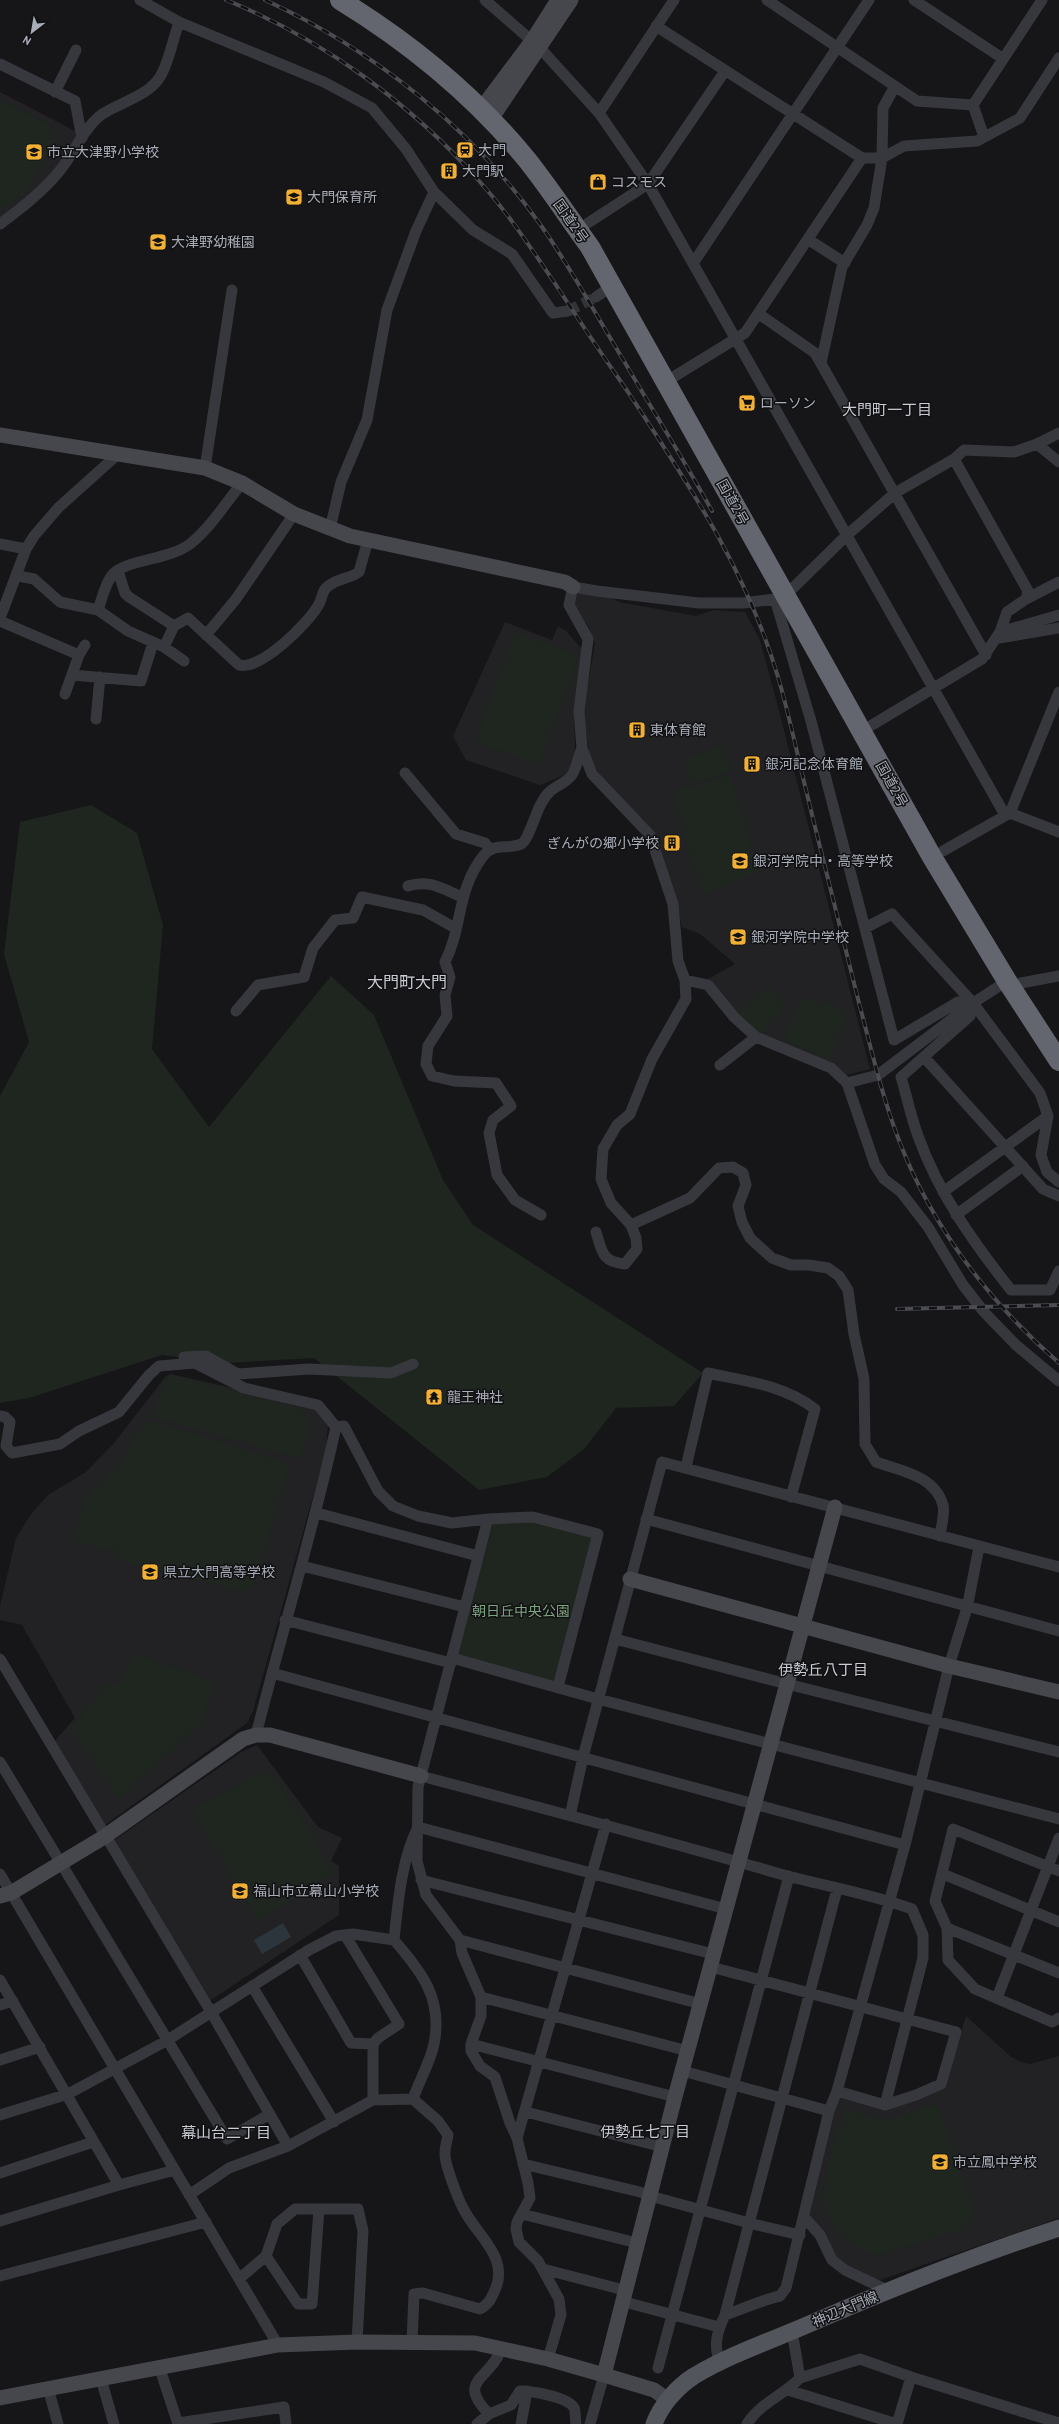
<svg xmlns="http://www.w3.org/2000/svg" width="1059" height="2424" viewBox="0 0 1059 2424" font-family="'PT Sans','Noto Sans JP',sans-serif">
  <rect width="100%" height="100%" fill="#161618"/>
  <!-- built -->
  <path fill="#222225" d="M0,92L77,132V137L57,167L39,187L0,217Z
    M578,593L610,597L619,602L696,616L713,610L745,612L760,640L776,699L870,1069L847,1075L825,1060L761,1038L706,980L735,964L700,934L682,927L675,894L650,827L644,820L611,792L596,770L589,752L583,713L595,643L588,626L576,610L574,605Z
    M505,622L552,640L558,626L566,631L582,649L574,717L575,746L572,767L562,776L540,785L466,760L453,736Z
    M171,1374L315,1407L328,1423L326,1450L253,1711L247,1723L105,1825L53,1743L75,1718L22,1625L0,1620V1606L16,1538L31,1514L48,1495L86,1472L114,1443L166,1376Z
    M257,1745L318,1827L342,1838L331,1861L339,1866V1915L208,2002L113,1845L116,1839L243,1751Z
    M966,2016L1010,2056L1021,2062L1030,2064L1059,2056V2218L880,2280L863,2276L834,2256L807,2216L835,2107L842,2096L886,2108L945,2085Z"/>
  <!-- green -->
  <path fill="#1e261f" d="M0,100L48,124L54,143L24,194L5,208L0,206Z
    M515,632L579,655L539,765L475,741Z
    M724,746L732,771L691,784L684,759Z
    M730,775L759,872L706,894L700,884L680,824L683,823L673,792Z
    M91,805L137,833L163,925L152,1049L209,1127L331,976L374,1015L443,1180L473,1225L703,1373L674,1406L616,1408L584,1449L547,1477L479,1490L314,1358L228,1363L162,1355L29,1398L0,1403V1096L29,1042L4,954L20,822Z
    M768,986L786,1006L762,1036L738,1014Z
    M806,996L822,1007L827,1000L844,1012L845,1022L829,1060L784,1040L800,1003Z
    M173,1375L302,1409L310,1426L300,1459L154,1417C158,1404 159,1383 173,1375Z
    M148,1422L160,1423L290,1464L253,1587L244,1592L117,1560L119,1552L72,1541L85,1499L124,1459L135,1434Z
    M535,1521L592,1537L555,1682L456,1654L493,1524Z
    M135,1654L216,1682L201,1724L119,1799L70,1730L106,1685L121,1682Z
    M269,1772L308,1828L332,1874L258,1921L193,1811L255,1774L259,1777Z
    M937,2104L974,2211L964,2229L878,2255L859,2249L841,2236L821,2198L837,2128H840L845,2109L886,2120Z"/>
  <!-- water -->
  <path fill="#2c353c" d="M283,1923L291,1937L262,1954L254,1940Z"/>
  <g fill="none" stroke-linecap="round" stroke-linejoin="round">
    <!-- street-tunnel -->
    <path stroke="#333438" stroke-width="11" stroke-dasharray="11 5.5" stroke-linecap="butt" d="M568,311L596,297"/>
    <!-- street -->
    <path stroke="#37383d" stroke-width="11" d="M140,0L179,22L324,82L372,108L406,149L434,192L416,231L387,310L367,420L341,482L330,529
      M485,0L540,48L599,113L648,184L1005,815
      M767,0L917,101L973,105
      M914,0L1002,58
      M656,26L862,158H882L904,146L977,141L1020,118L1059,58
      M0,64L75,101L82,138
      M55,92L76,50
      M599,113L674,0
      M984,137L973,105L1042,0
      M434,192L473,230L512,254L553,313L568,311
      M588,223L648,184L725,71
      M0,224C20,209 41,193 57,174C73,156 82,130 101,115C120,102 147,97 160,77C169,62 173,39 179,22
      M809,240L845,263
      M694,262L869,0
      M596,297L612,286
      M759,314L815,353L986,655
      M821,363L842,267L867,225L874,208L882,158L883,108L895,86
      M675,376L745,333L862,158
      M1059,433L1037,444L1014,452L964,450L954,459L895,493L846,536L794,587L775,599L743,603H699L597,591L573,587L569,605L588,639L579,711L582,748L592,774L650,835L673,904L678,961L685,980L708,985L734,1017L756,1037L831,1068L847,1083L875,1165L884,1179L901,1192L928,1227L963,1285L984,1312L1016,1345L1059,1381
      M1037,444L1059,462
      M954,459L1028,591L1026,599L1007,612L1000,632
      M205,468L232,290
      M0,544L26,549
      M118,571L125,593L129,597L174,626L188,618L239,665C260,671 309,623 319,604C322,599 322,592 326,588C334,579 350,579 359,572L368,540
      M18,576L34,579L60,602L98,610C102,599 105,583 113,574C128,559 169,560 190,544C210,528 225,504 242,483
      M775,599L811,721L894,1040L958,1002L973,1003L970,1016L901,1077C907,1097 911,1117 918,1136C939,1194 973,1242 1011,1290H1050L1059,1271
      M1026,599L1059,582
      M98,610L128,631L164,647L184,661
      M0,618L26,549L34,536L59,507L117,455
      M0,621L79,655
      M206,635L236,599L294,514
      M999,638L1059,628
      M164,647L174,626
      M72,675L141,681L153,643
      M65,694L79,655L85,645
      M96,719L100,677
      M872,725L982,659L1000,632L1059,615
      M405,773L456,834L485,843L490,849
      M1010,813L1059,692
      M943,851L1010,813L1059,832
      M408,886C429,879 443,889 462,897
      M865,928L892,914L973,1003L1040,1093L1048,1116L1041,1155L1047,1172L1059,1182
      M1021,983L1059,976
      M236,1011L258,985L304,977L313,948L335,920L353,918L362,897L423,910L455,928
      M924,1057L1043,1189L1059,1196
      M720,1065L756,1037
      M847,1083L878,1075L973,1003L1007,981
      M943,1192L1048,1116
      M541,1215L515,1200L497,1175L489,1133L493,1120L511,1106L496,1083L454,1081L432,1076L426,1064L428,1046L447,1016L445,995L450,977L445,962C463,927 456,890 484,855C495,842 508,850 521,844C528,841 536,812 541,804C551,784 561,788 571,776C577,769 578,756 582,748
      M956,1215L1023,1166
      M631,1225L690,1198L719,1168L733,1167L743,1173L746,1185L738,1206L742,1222L750,1238L772,1258L791,1265H809L828,1268L839,1276L848,1290L854,1334L864,1379L865,1444L876,1462C902,1471 935,1476 943,1505C945,1513 941,1528 940,1536
      M596,1232C602,1252 602,1262 625,1264L637,1249L636,1238L631,1225L611,1203L601,1179L603,1149L617,1125L630,1114L652,1059L686,999L685,980
      M184,1357L206,1356L238,1374L309,1369L391,1373L413,1364
      M0,1416L5,1417L10,1422L6,1446L12,1453L60,1444L79,1431L119,1412L149,1375L159,1366L195,1363L244,1388L318,1405L336,1427
      M686,1467L708,1373C745,1381 784,1385 815,1409L791,1497
      M317,1513L478,1556
      M646,1519L1059,1631
      M302,1566L465,1607
      M285,1620L451,1663
      M615,1639L787,1684L1059,1752
      M452,1658L598,1699L1059,1819
      M0,1659L211,2012L288,2146
      M272,1673L905,1845
      M256,1735C282,1632 313,1531 336,1427L344,1426L378,1491L393,1506L418,1516L452,1523L488,1519
      M0,1762L227,2139L270,2114
      M421,1776C541,1808 661,1839 780,1874C824,1886 869,1893 912,1909L923,1935V1958L885,2105
      M570,1816L583,1757L662,1462L1059,1567
      M1059,1871L953,1829L935,1901L947,1928L948,1960L975,1989L1052,2022L1059,2018
      M0,1874L278,2345
      M943,1874L1059,1922
      M421,1880L713,1954
      M947,1928L1059,1973
      M345,1935L399,2024L378,2038L373,2044V2100
      M460,1940L701,2004
      M300,1955L351,2043L373,2044
      M711,1967L956,2032L941,2084L916,2095L885,2105L837,2091
      M0,1980L119,2185L175,2170
      M252,1986L334,2122
      M481,1997L688,2051
      M997,1998L1059,1838
      M0,2005L13,2001
      M471,2044L675,2097
      M0,2060L40,2047
      M683,2071L829,2111
      M526,2112L663,2147
      M0,2115L68,2094L166,2041L309,1950L336,1936L353,1934L394,1940C398,1903 401,1861 418,1827L726,1909
      M517,2138L510,2123L495,2077L480,2066L471,2051V2044L481,2016V1997L462,1953L460,1940L426,1895L417,1861L418,1787L488,1519L533,1517L598,1534L558,1687
      M523,2164L640,2192L650,2196L749,2223L800,2235
      M0,2173L93,2142
      M189,2195L229,2168L288,2146L373,2100L413,2099C419,2081 430,2063 434,2044C443,1999 422,1972 394,1940
      M522,2214L637,2243
      M804,2217L820,2235L832,2260L845,2270L887,2290
      M0,2221L119,2185
      M266,2256L277,2224L295,2209H358L363,2231L357,2342
      M543,2269L624,2290
      M0,2276L206,2222
      M240,2278L266,2256L298,2304H312L319,2209
      M621,2301L719,2327
      M725,2315C744,2309 761,2300 780,2296L786,2288L829,2111L837,2091L905,1845L949,1666L967,1608L979,1547
      M412,2343L414,2294L423,2293L480,2309C489,2304 491,2299 495,2290C510,2257 476,2235 463,2208C458,2199 444,2162 445,2153C445,2147 447,2141 448,2135L438,2121L413,2099
      M548,2359L561,2315L559,2299L538,2261L519,2242L516,2229L517,2222L530,2198L528,2183L517,2138L606,1824
      M720,2363C713,2345 717,2332 725,2315L837,1889
      M658,2368L789,1876
      M160,2369L178,2424
      M800,2378L860,2359L911,2377L1059,2423
      M101,2379L114,2424
      M48,2388L58,2424
      M788,2390L897,2424
      M489,2414C455,2379 491,2380 501,2349
      M178,2423L284,2407L286,2424
      M477,2424L489,2414L511,2405L520,2391C531,2391 569,2397 574,2408C576,2412 575,2419 576,2424
      M521,2424L527,2391
      M590,2424L604,2375
      M747,2424C760,2403 784,2395 800,2378L792,2331
      M897,2424L911,2377"/>
    <!-- secondary -->
    <path stroke="#45474d" stroke-width="15" d="M481,109L532,41L558,0
      M491,119L571,0
      M0,435L205,468L242,483L294,514L350,536L565,582L573,587
      M630,1579L949,1666L1059,1692
      M0,1896L11,1893L104,1837L243,1739L256,1735H270L421,1776
      M604,2375L675,2097L835,1507
      M0,2398L278,2345L357,2342L475,2343L548,2359L604,2375L654,2390L668,2400"/>
    <!-- primary -->
    <path stroke="#53555c" stroke-width="17" d="M654,2424C661,2405 677,2387 694,2376C729,2355 770,2341 807,2325C890,2289 973,2256 1059,2228"/>
    <!-- highway -->
    <path stroke="#63666e" stroke-width="20" d="M340,0C410,43 475,96 528,161C550,189 569,218 590,247L932,857L1007,981L1059,1061"/>
    <!-- rail casing -->
    <g stroke="#4a4c52" stroke-width="4">
      <path id="rail" d="M226,0C322,39 411,103 480,182C508,213 531,248 554,282C578,319 603,356 628,392C689,485 746,569 778,677C789,714 797,753 806,790C823,860 841,930 858,999C871,1048 882,1097 900,1143C933,1228 990,1303 1059,1363
        M265,0C373,50 470,126 540,224C571,268 596,315 624,361C653,411 684,460 712,511
        M897,1309L1059,1305"/>
    </g>
    <!-- rail -->
    <use href="#rail" stroke="#111113" stroke-width="2.5" stroke-dasharray="8" stroke-linecap="butt"/>
  </g>
  <!-- icons -->
  <defs>
    <g id="station-square" transform="scale(0.9)"><rect x="-9" y="-9" width="18" height="18" rx="4" fill="#f2b134" stroke="#111113"/><path d="M-3-6H3Q5-6 5-4V2Q5 4 3 4L4.5 6H3L1.5 4h-3L-3 6H-4.5L-3 4Q-5 4-5 2V-4Q-5-6-3-6ZM-3.5-4v3h7v-3ZM-3.5 1v1.5H-2V1ZM2 1v1.5H3.5V1Z" fill="#111"/></g>
    <g id="school-square" transform="scale(0.9)"><rect x="-9" y="-9" width="18" height="18" rx="4" fill="#f2b134" stroke="#111113"/><path d="M0-5L7-2L0 1L-7-2ZM-4 1L0 2.5L4 1V4Q0 6-4 4Z" fill="#111"/></g>
    <g id="building-square" transform="scale(0.9)"><rect x="-9" y="-9" width="18" height="18" rx="4" fill="#f2b134" stroke="#111113"/><path d="M-4-6H4V6H1V3H-1V6H-4ZM-2.5-4.3h1.7v1.8h-1.7ZM.8-4.3h1.7v1.8H.8ZM-2.5-1h1.7V.8h-1.7ZM.8-1h1.7V.8H.8Z" fill="#111"/></g>
    <g id="shop-square" transform="scale(0.9)"><rect x="-9" y="-9" width="18" height="18" rx="4" fill="#f2b134" stroke="#111113"/><path d="M-5-2.5h2.3a2.7 3.5 0 0 1 5.4 0H5L5.5 6h-11ZM-1.5-2.5h3a1.5 2.3 0 0 0-3 0Z" fill="#111"/></g>
    <g id="supermarket-square" transform="scale(0.9)"><rect x="-9" y="-9" width="18" height="18" rx="4" fill="#f2b134" stroke="#111113"/><path d="M-6-5.5h2.5l.6 2H6L4.5 2H-2.5L-4.4-4H-6ZM-1.5 3.2a1.3 1.3 0 1 0 .1 0ZM3 3.2a1.3 1.3 0 1 0 .1 0Z" fill="#111"/></g>
    <g id="temple-square" transform="scale(0.9)"><rect x="-9" y="-9" width="18" height="18" rx="4" fill="#f2b134" stroke="#111113"/><path d="M0-6L5-2H3V0L6.5 2.5H4V6H1.5V3h-3V6H-4V2.5H-6.5L-3 0V-2H-5Z" fill="#111"/></g>
  </defs>
  <g fill-rule="evenodd">
    <use href="#station-square" x="465" y="150"/>
    <use href="#school-square" x="34" y="152"/>
    <use href="#building-square" x="449" y="171"/>
    <use href="#shop-square" x="598" y="182"/>
    <use href="#school-square" x="294" y="197"/>
    <use href="#school-square" x="158" y="242"/>
    <use href="#supermarket-square" x="747" y="403"/>
    <use href="#building-square" x="637" y="730"/>
    <use href="#building-square" x="752" y="764"/>
    <use href="#building-square" x="672" y="843"/>
    <use href="#school-square" x="740" y="861"/>
    <use href="#school-square" x="738" y="937"/>
    <use href="#temple-square" x="434" y="1397"/>
    <use href="#school-square" x="150" y="1572"/>
    <use href="#school-square" x="240" y="1891"/>
    <use href="#school-square" x="940" y="2162"/>
  </g>
  <g text-anchor="middle" stroke-width="3" stroke-linejoin="round" paint-order="stroke">
    <!-- poi labels -->
    <g font-size="14" fill="#a8adb8" stroke="#111113" text-anchor="start">
      <text x="478" y="155">大門</text>
      <text x="47" y="157">市立大津野小学校</text>
      <text x="462" y="176">大門駅</text>
      <text x="611" y="187">コスモス</text>
      <text x="307" y="202">大門保育所</text>
      <text x="171" y="247">大津野幼稚園</text>
      <text x="760" y="408">ローソン</text>
      <text x="650" y="735">東体育館</text>
      <text x="765" y="769">銀河記念体育館</text>
      <text x="659" y="848" text-anchor="end">ぎんがの郷小学校</text>
      <text x="753" y="866">銀河学院中・高等学校</text>
      <text x="751" y="942">銀河学院中学校</text>
      <text x="447" y="1402">龍王神社</text>
      <text x="163" y="1577">県立大門高等学校</text>
      <text x="253" y="1896">福山市立幕山小学校</text>
      <text x="953" y="2167">市立鳳中学校</text>
    </g>
    <!-- street labels -->
    <g font-size="14" fill="#a8adb8" stroke="#111113">
      <text transform="translate(571 221) rotate(55)" y="5">国道2号</text>
      <text transform="translate(733 502) rotate(61)" y="5">国道2号</text>
      <text transform="translate(892 784) rotate(61)" y="5">国道2号</text>
      <text transform="translate(845 2309) rotate(-23)" y="5">神辺大門線</text>
    </g>
    <!-- park labels -->
    <g font-size="14" fill="#7fa381" stroke="#111113">
      <text x="521" y="1616">朝日丘中央公園</text>
    </g>
    <!-- neighbourhood labels -->
    <g font-size="15" fill="#c9ccd4" stroke="#111113">
      <text x="887" y="415">大門町一丁目</text>
      <text x="823" y="1675">伊勢丘八丁目</text>
      <text x="645" y="2137">伊勢丘七丁目</text>
      <text x="226" y="2138">幕山台二丁目</text>
    </g>
    <!-- quarter labels -->
    <g font-size="16" fill="#c9ccd4" stroke="#111113">
      <text x="407" y="988">大門町大門</text>
    </g>
  </g>
  <!-- north arrow -->
  <g transform="translate(32 32) rotate(211)" stroke="#111113" stroke-width="3" paint-order="stroke">
  <path d="M0-3L7 15L0 10L-7 15Z" fill="#a8adb8"/>
  <text y="-6" font-size="11" font-weight="bold" text-anchor="middle" fill="#a8adb8">N</text>
  </g>
</svg>
